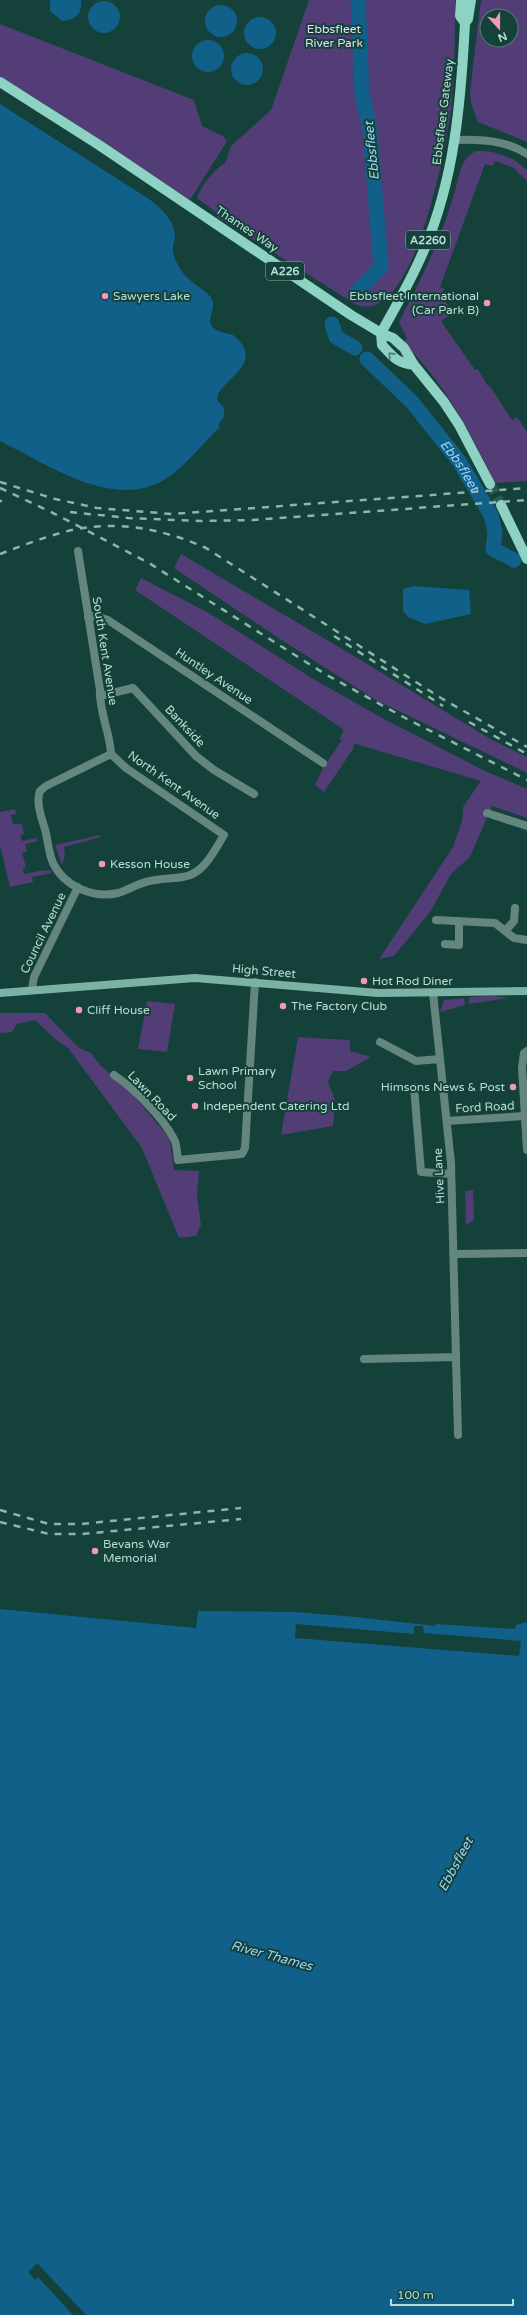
<svg xmlns="http://www.w3.org/2000/svg" width="527" height="2315" viewBox="0 0 527 2315" font-family="'Varela Round',sans-serif">
  <rect width="100%" height="100%" fill="#144139"/>
  <!-- green -->
  <path fill="#523d77" fill-rule="evenodd" d="M309,0H455C455,36 455,74 451,109C446,146 414,330 355,304L217,217V213L197,198C202,185 212,171 225,163L231,146L271,110Z
    M481,0H527V142L478,122L471,104L470,91ZM487,16H511V40H487Z
    M0,24L194,100L202,126L223,136L227,141L190,200L37,99L0,77Z
    M476,151C495,150 513,157 527,170V181L514,168L495,161L493,166L485,164L440,287L445,289L440,294L453,312L441,321L475,370L478,369L488,386H490L512,420L517,417L527,432V481L495,483C468,429 447,386 403,342L407,339L399,322C422,278 443,235 456,187C460,173 461,158 476,151Z
    M181,554L354,656L492,740L527,757V773L376,700L280,639L174,568Z
    M141,578L207,612L315,680L386,720L485,771L527,789V818L492,806L470,857L451,874L430,912L394,956L379,959L453,847L462,821L463,807L481,781L339,739L343,733V729L135,590Z
    M342,740L354,743L353,749L324,792L315,785L323,768Z
    M15,809L16,814L11,815L13,824H22L24,834L20,835L22,841L36,838L38,841L25,844L27,852L22,853L26,867L23,868L24,874L44,870L45,871L50,870L52,873L32,877L33,882L10,887L0,845V812Z
    M100,835L101,837L64,847L65,855L62,865L55,845Z
    M493,996L509,998L469,1004V997Z
    M464,998L465,1005L440,1012L444,1000Z
    M147,1001L175,1004L167,1052L138,1049Z
    M0,1013H45L79,1048L91,1053L100,1065L129,1090L165,1133L170,1141L174,1170L199,1171L197,1195L201,1225L196,1236L179,1238L142,1148L68,1048L54,1038L35,1020L17,1024L12,1032L0,1033Z
    M298,1037L350,1040V1051L371,1057L346,1071H333L328,1082L335,1100L333,1126L281,1135Z
    M473,1190L474,1220L466,1225L465,1191Z"/>
  <!-- water -->
  <path fill="#10608a" d="M50,0H81C83,13 75,21 62,21L50,11Z
    M88 17a16 16 0 1 1 32 0a16 16 0 1 1-32 0Z
    M205 21a16 16 0 1 1 32 0a16 16 0 1 1-32 0Z
    M244 33a16 16 0 1 1 32 0a16 16 0 1 1-32 0Z
    M192 56a16 16 0 1 1 32 0a16 16 0 1 1-32 0Z
    M231 69a16 16 0 1 1 32 0a16 16 0 1 1-32 0Z
    M0,104L149,199C161,208 174,220 175,235C175,240 173,243 173,247C172,255 177,264 181,270C188,282 208,291 212,299C217,310 203,321 216,330C221,333 228,333 233,335C269,364 217,381 217,399C218,403 223,404 224,409V417L218,425L220,427C203,443 189,462 170,476C117,514 49,465 0,441Z
    M413,586L469,590L471,614L425,624L408,617L403,611V589Z
    M0,1609L196,1628L198,1611L295,1612L356,1617L435,1626L436,1624L515,1629L516,1625L527,1622V2315H0Z"/>
  <!-- pier -->
  <path fill="#144139" d="M296,1624L414,1634V1626H423L424,1633L521,1641L519,1656L295,1638Z
    M37,2263L86,2315H73L38,2277L35,2280L28,2272Z"/>
  <g fill="none" stroke-linecap="round" stroke-linejoin="round">
    <!-- river -->
    <g stroke="#10608a" stroke-width="15">
      <path d="M357,292L381,267L370,129L362,93L358,0"/>
      <path d="M332,324L336,337L355,348"/>
      <path id="s1" d="M367,359L412,402L459,461L491,515L495,532L493,549L514,560"/>
    </g>
    <!-- primary-tunnel -->
    <path stroke="#2c5950" stroke-width="10" stroke-dasharray="10 5" stroke-linecap="butt" d="M490,484L501,505"/>
    <!-- street -->
    <path stroke="#65867e" stroke-width="8" d="M455,140C479,139 506,140 527,154
      M78,551L100,690C99,712 110,732 111,754
      M88,617L96,616L108,620L323,763
      M100,696L133,688L196,756L214,770L254,794
      M111,754L126,768L224,835C214,851 204,874 183,877C171,879 158,878 146,882C137,884 128,890 118,893C93,899 64,886 53,863C49,854 48,843 46,833C43,821 35,803 40,791L46,786Z
      M487,813L527,826
      M436,920L495,923L514,938L527,940
      M505,931L514,921L515,908
      M445,944L459,945V922
      M32,989L34,977L78,887
      M433,993L451,1163L458,1435
      M380,1042L416,1061L440,1059
      M114,1075C134,1088 163,1118 174,1139C177,1144 177,1154 178,1160L242,1154L245,1148L255,982
      M414,1087L421,1172L451,1174
      M447,1121L524,1116
      M527,1150L522,1067L524,1053L527,1051
      M454,1254L527,1253
      M364,1359L456,1357"/>
    <!-- secondary -->
    <path stroke="#7cb1a5" stroke-width="8" d="M0,993L195,978L378,993L527,991"/>
    <!-- primary -->
    <path stroke="#8dd2c3" stroke-width="10" d="M461,0L460,16L465,23
      M0,82L99,145L351,315L381,333L393,338L404,348L414,365L444,402L459,425L490,484
      M381,333C396,306 412,279 424,250C455,178 461,100 465,23L468,19L471,0
      M381,333L382,345C393,357 397,363 414,365
      M501,505L527,559"/>
    <!-- rail -->
    <path stroke="#8cb5ab" stroke-width="2.5" stroke-dasharray="7 7" stroke-linecap="butt" d="M0,482L55,499L97,508L172,514L527,488
      M0,488L55,514L149,563L325,674L407,719L527,780
      M0,501H2
      M70,512L128,518L200,521L253,520L527,500
      M0,554C21,546 42,538 64,532C111,519 162,528 206,548L441,698L527,747
      M334,636L443,706
      M469,722L527,754
      M0,1510L49,1524H81L241,1508
      M0,1522L49,1534H82L241,1519"/>
  </g>
  <!-- one-way arrows -->
  <defs><path id="oneway-chevron" d="M-2-3.5L2.5 0L-2 3.5" fill="none" stroke-width="1.6" stroke-linecap="round" stroke-linejoin="round"/></defs>
  <use stroke="#447b70" href="#oneway-chevron" transform="translate(391 355) rotate(-136)"/>
  <!-- markers -->
  <g fill="#f09ab6" stroke="#144139" stroke-width="1.5">
    <circle cx="105" cy="296" r="4"/>
    <circle cx="487" cy="303" r="4"/>
    <circle cx="102" cy="864" r="4"/>
    <circle cx="364" cy="981" r="4"/>
    <circle cx="283" cy="1006" r="4"/>
    <circle cx="79" cy="1010" r="4"/>
    <circle cx="190" cy="1078" r="4"/>
    <circle cx="513" cy="1087" r="4"/>
    <circle cx="195" cy="1106" r="4"/>
    <circle cx="95" cy="1551" r="4"/>
  </g>
  <g text-anchor="middle" stroke-width="4" stroke-linejoin="round" paint-order="stroke">
    <!-- shield labels -->
    <g fill="#144139" stroke="#86afa6" stroke-width="1">
      <rect x="406" y="231" width="44" height="18" rx="3"/>
      <rect x="266" y="262" width="38" height="18" rx="3"/>
    </g>
    <g font-size="11" font-weight="bold" fill="#b7ded4">
      <text x="428" y="244">A2260</text>
      <text x="285" y="275">A226</text>
    </g>
    <!-- park labels -->
    <g font-size="12" fill="#e3def0" stroke="#144139">
      <text x="334" y="33">Ebbsfleet<tspan x="334" dy="14">River Park</tspan></text>
    </g>
    <!-- street labels -->
    <g font-size="12" fill="#b7ded4" stroke="#144139">
      <text transform="translate(443 112) rotate(-83)" y="4">Ebbsfleet Gateway</text>
      <text transform="translate(247 229) rotate(34)" y="4">Thames Way</text>
      <text transform="translate(105 651) rotate(81)" y="4">South Kent Avenue</text>
      <text transform="translate(214 676) rotate(34)" y="4">Huntley Avenue</text>
      <text transform="translate(185 726) rotate(47)" y="4">Bankside</text>
      <text transform="translate(174 785) rotate(35)" y="4">North Kent Avenue</text>
      <text transform="translate(43 933) rotate(-64)" y="4">Council Avenue</text>
      <text transform="translate(264 971) rotate(5)" y="4">High Street</text>
      <text transform="translate(152 1096) rotate(46)" y="4">Lawn Road</text>
      <text transform="translate(485 1107) rotate(-3)" y="4">Ford Road</text>
      <text transform="translate(439 1176) rotate(-93)" y="4">Hive Lane</text>
    </g>
    <!-- poi labels -->
    <g font-size="12" fill="#b7ded4" stroke="#144139" text-anchor="start">
      <text x="113" y="300">Sawyers Lake</text>
      <text x="479" y="300" text-anchor="end">Ebbsfleet International<tspan x="479" dy="14">(Car Park B)</tspan></text>
      <text x="110" y="868">Kesson House</text>
      <text x="372" y="985">Hot Rod Diner</text>
      <text x="291" y="1010">The Factory Club</text>
      <text x="87" y="1014">Cliff House</text>
      <text x="198" y="1075">Lawn Primary<tspan x="198" dy="14">School</tspan></text>
      <text x="505" y="1091" text-anchor="end">Himsons News &amp; Post</text>
      <text x="203" y="1110">Independent Catering Ltd</text>
      <text x="103" y="1548">Bevans War<tspan x="103" dy="14">Memorial</tspan></text>
    </g>
    <!-- water labels -->
    <g font-size="13" font-style="italic" fill="#9cd2f8" stroke="#144139">
      <text transform="translate(371 151) rotate(-96)" y="5">Ebbsfleet</text>
      <text dy="5" stroke="none"><textPath href="#s1" startOffset="142">Ebbsfleet</textPath></text>
      <text transform="translate(455 1864) rotate(-62)" y="5">Ebbsfleet</text>
      <text transform="translate(272 1955) rotate(15)" y="5">River Thames</text>
    </g>
  </g>
  <!-- north arrow -->
  <g transform="translate(499 28) rotate(159)"><circle r="19" fill="#144139" stroke="#558077"/>
  <path d="M0-3L7 15L0 10L-7 15Z" fill="#f09ab6"/>
  <text y="-6" font-size="11" font-weight="bold" text-anchor="middle" fill="#b7ded4">N</text>
  </g>
  <!-- scale -->
  <path d="M391 2299v6h122v-6" fill="none" stroke="#b7ded4" stroke-width="2"/>
  <text x="397" y="2299" font-size="12" fill="#b7ded4" stroke="#144139" stroke-width="3" paint-order="stroke">100 m</text>
</svg>
